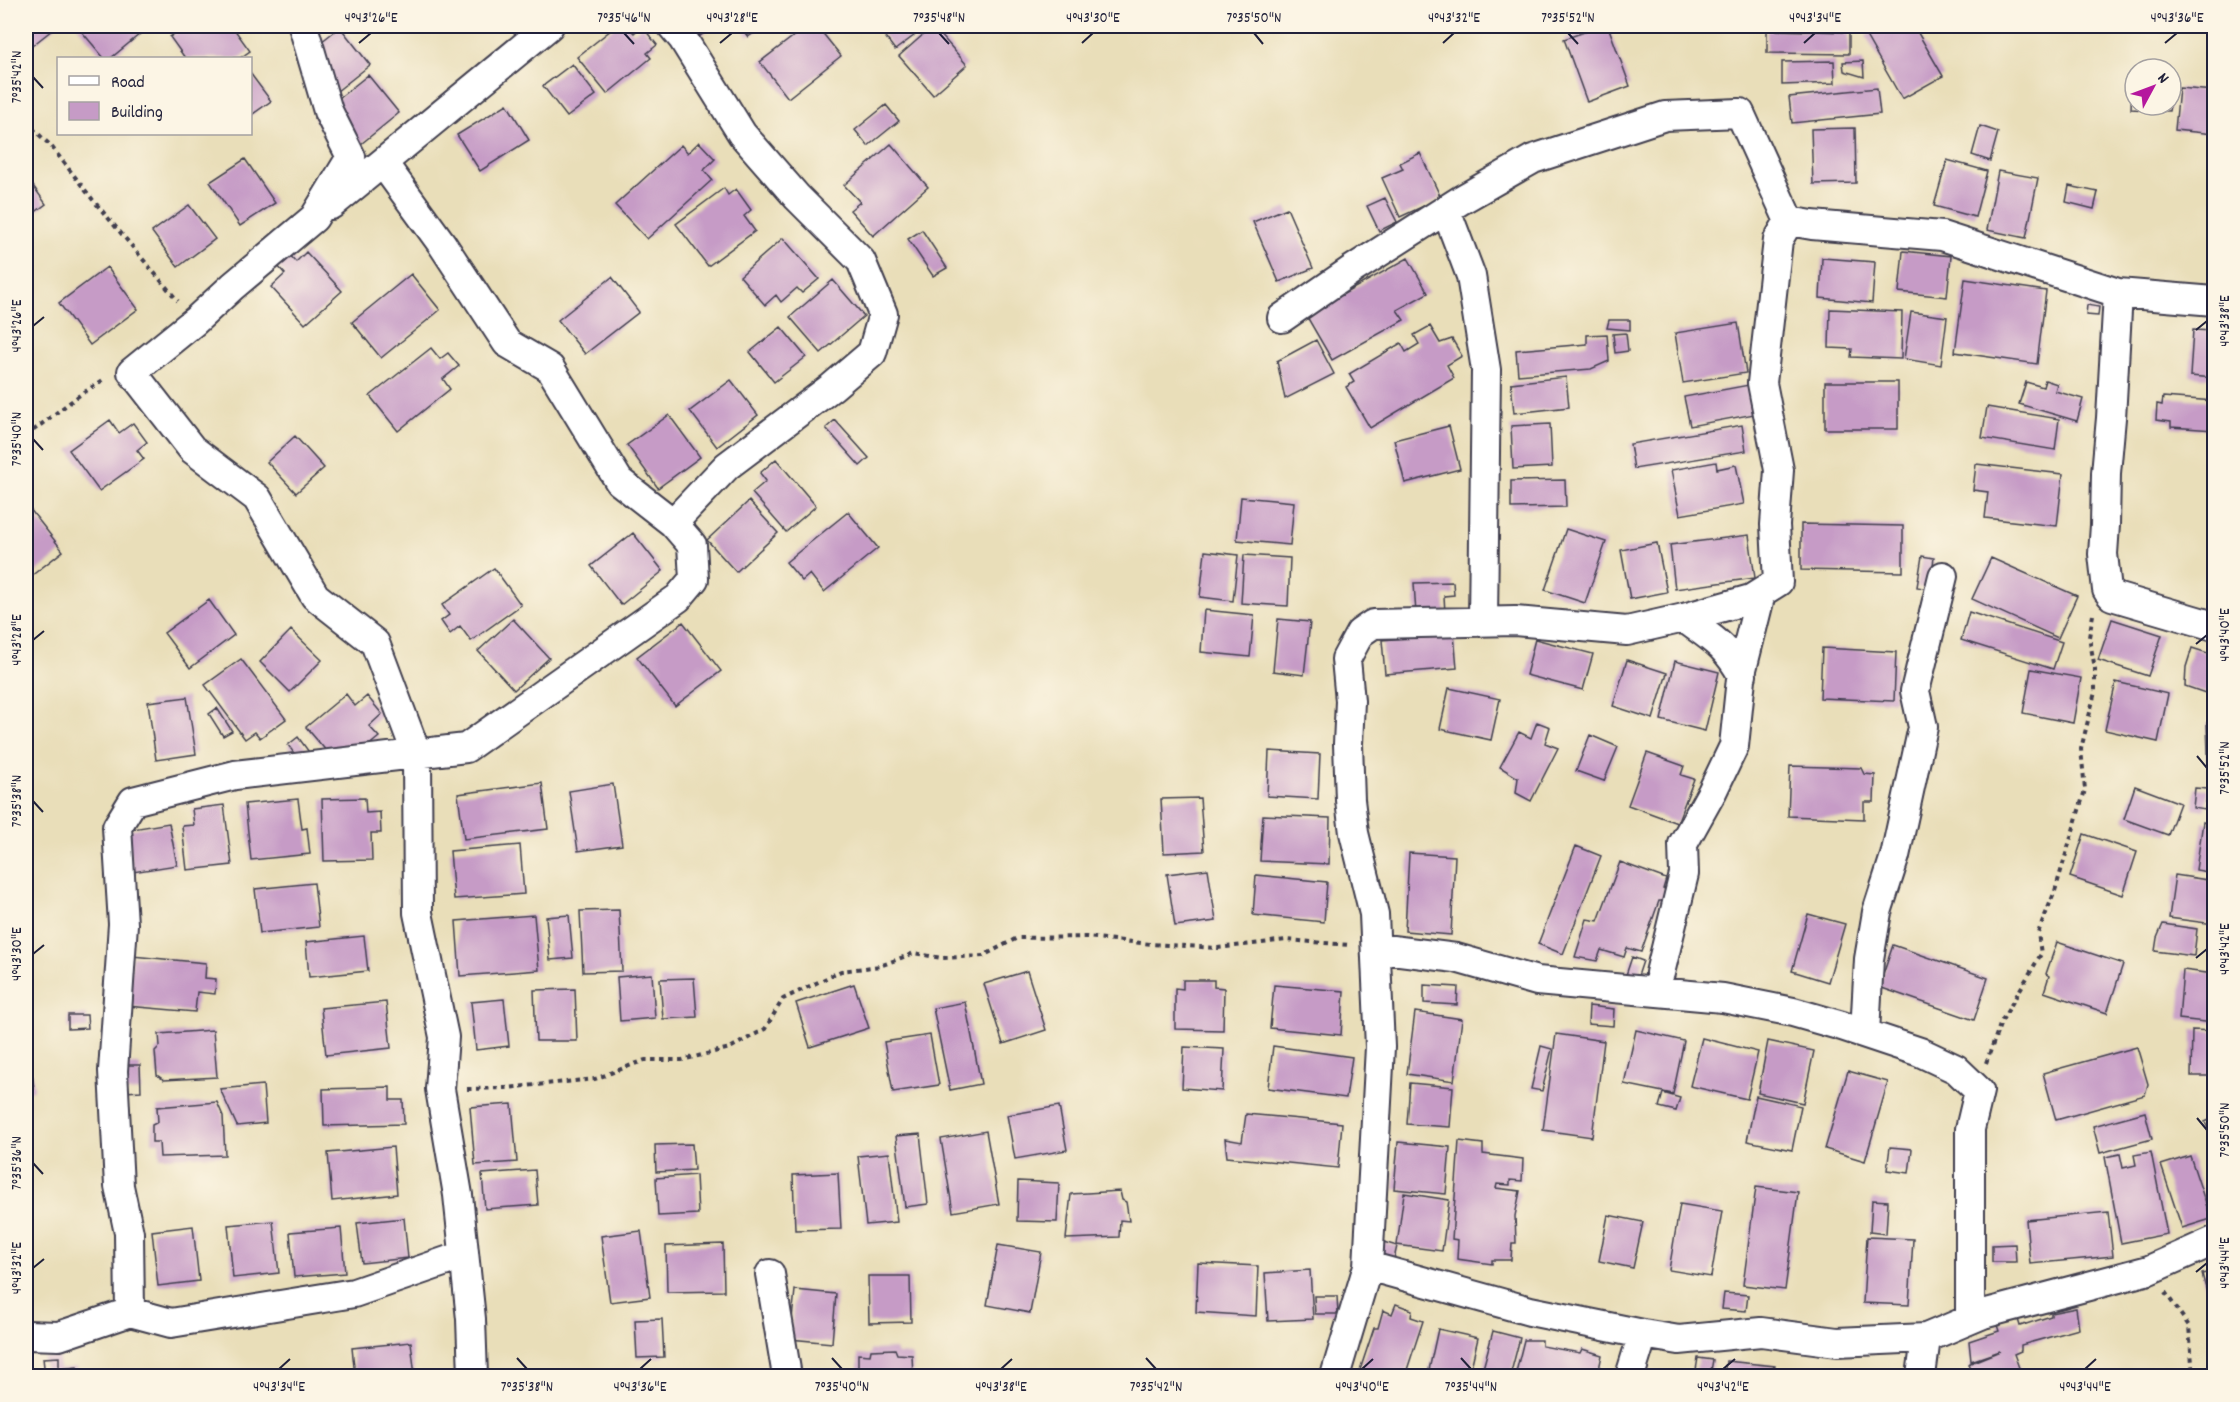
<svg xmlns="http://www.w3.org/2000/svg" width="2240" height="1402" viewBox="0 0 2240 1402" font-family="Dekko,sans-serif">
  <rect width="100%" height="100%" fill="#fcf5e5"/>
  <filter id="ink" filterUnits="userSpaceOnUse"><feTurbulence type="fractalNoise" baseFrequency=".0167" numOctaves="2"/><feDisplacementMap in="SourceGraphic" scale="12" xChannelSelector="R" yChannelSelector="G"/><feConvolveMatrix kernelMatrix="1 2 1 2 8 2 1 2 1" color-interpolation-filters="sRGB"/></filter>
  <filter id="wash" filterUnits="userSpaceOnUse"><feTurbulence type="fractalNoise" baseFrequency=".008" numOctaves="4" result="noise"/><feDisplacementMap in="SourceGraphic" scale="24" xChannelSelector="R" yChannelSelector="G"/><feGaussianBlur stdDeviation="1.35" result="paint"/><feColorMatrix in="noise" values="0 0 0 0 0 0 0 0 0 0 0 0 0 0 0 0 0 1.4 0 .05"/><feComposite in="paint" operator="in"/></filter>
  <g filter="url(#wash)">
    <rect width="100%" height="100%" fill="#e9deb9"/>
    <g id="blocks">
      <!-- building -->
      <path fill="#c69bc6" d="M26,26H57L28,49L26,46Z
        M77,26H143L146,29L111,58H104Z
        M185,26H232L250,51L240,58H185L170,37Z
        M616,26H627L634,33L642,26L657,45L647,53L651,58L607,94L577,57Z
        M691,26H710L711,28L700,36Z
        M740,26H764L748,37Z
        M807,26H817L841,56L788,98L760,62Z
        M894,26H927L895,50L883,34Z
        M933,26L967,65L933,95L899,56Z
        M1602,26H1608L1630,86L1587,102L1564,39Z
        M1884,26H1914L1943,76L1902,99L1866,36Z
        M340,27L370,65L327,99L297,61Z
        M1767,30L1849,32V54L1767,53Z
        M1834,61L1835,83L1782,85V62Z
        M1863,61L1864,77L1844,71L1843,62Z
        M572,64L596,95L567,117L543,86Z
        M250,73L271,101L250,116Z
        M368,75L399,113L345,157L314,118Z
        M2132,84H2135V105H2170L2169,111L2131,109Z
        M1877,88L1880,114L1792,123L1789,97Z
        M2179,88L2214,91V134L2175,130Z
        M507,104L529,140L480,171L457,135Z
        M886,105L899,121L868,146L855,130Z
        M1980,126L1998,132L1990,161L1972,155Z
        M1855,128L1856,183L1813,184L1811,129Z
        M699,142L715,159L704,170L712,180L647,239L615,205L681,145L688,153Z
        M891,144L928,187L873,236L850,210L860,202L844,185Z
        M1420,153L1441,198L1400,217L1382,178L1403,169L1400,163Z
        M245,159L275,203L240,226L210,182Z
        M1947,160L1987,171L1975,217L1934,206Z
        M1998,171L2038,178L2026,238L1987,230Z
        M26,176L46,204L26,219Z
        M2069,186L2098,192L2094,209L2066,202Z
        M724,188L728,195L736,189L751,210L744,216L755,231L708,266L676,224Z
        M1385,198L1397,222L1379,231L1367,206Z
        M189,205L215,239L178,267L152,232Z
        M1287,208L1313,268L1279,282L1253,222Z
        M922,230L947,268L933,276L908,239Z
        M783,238L819,279L802,293L797,288L781,302L776,295L765,305L740,276Z
        M1903,251L1951,256L1947,297L1899,292Z
        M306,252L342,291L305,324L271,287L285,274L277,265L289,254L296,262Z
        M1408,258L1428,293L1397,310L1404,320L1332,360L1306,315Z
        M1822,258L1875,262L1872,303L1820,298Z
        M107,267L138,309L90,345L59,303Z
        M411,274L440,310L381,358L352,322Z
        M612,277L639,312L585,354L558,320Z
        M1965,279L2046,291L2037,364L1955,352Z
        M833,280L864,316L821,353L790,317Z
        M2087,305L2099,307L2098,316L2086,315Z
        M1830,309L1902,312L1901,359L1851,357L1852,349L1829,348Z
        M1911,312L1947,317L1941,365L1904,359Z
        M1609,320H1630V330L1607,328Z
        M1738,323L1746,373L1683,383L1675,333Z
        M1430,326L1440,343L1452,339L1462,356L1447,365L1454,378L1370,428L1346,387L1354,382L1349,374L1401,343L1406,352L1419,344L1414,335Z
        M781,327L806,357L774,382L750,352Z
        M2193,330L2214,331V378L2190,376Z
        M1626,333L1628,351L1615,353L1613,334Z
        M1607,334L1609,361L1591,369L1518,375L1516,350L1587,344V335Z
        M1316,340L1334,374L1285,399L1277,361Z
        M431,348L440,359L448,353L459,366L443,379L450,389L398,431L370,396Z
        M1566,377L1569,407L1514,413L1511,383Z
        M731,380L758,415L717,447L690,411Z
        M2045,380L2057,384L2055,391L2083,399L2077,421L2019,404L2026,382L2043,387Z
        M1825,382H1898V429H1825Z
        M1754,384L1760,413L1690,426L1684,397Z
        M2163,397L2214,401V430L2171,427V422L2156,420L2157,404L2162,405Z
        M1987,407L2059,419L2055,450L1982,438Z
        M669,415L700,457L658,488L627,445Z
        M110,420L119,433L133,423L147,442L137,450L144,459L99,491L69,450Z
        M835,420L869,458L860,466L826,428Z
        M1550,424L1552,467L1513,469L1511,426Z
        M1742,425L1746,451L1634,469L1630,444Z
        M1449,426L1460,469L1405,483L1394,440Z
        M295,436L324,468L296,493L267,462Z
        M776,459L816,506L786,532L752,493L766,481L760,473Z
        M1716,462L1717,469L1736,465L1744,504L1680,515L1671,470Z
        M1976,464L2063,474L2057,526L1985,518L1988,492L1973,490Z
        M1565,480L1566,507L1511,508V481Z
        M1241,497L1294,502L1290,545L1237,540Z
        M749,501L778,533L736,572L707,540Z
        M26,504L63,551L26,580Z
        M848,512L878,548L824,592L810,574L802,581L786,562Z
        M1801,524L1903,526V572L1801,570Z
        M1566,529L1606,542L1585,603L1545,590Z
        M633,533L663,571L621,605L591,566Z
        M1749,535L1755,578L1675,589L1670,545Z
        M1657,543L1667,592L1630,599L1621,550Z
        M1205,551L1238,555L1233,601L1200,597Z
        M1244,555L1290,558L1288,606L1241,603Z
        M1922,556L1934,558L1929,589L1917,587Z
        M1991,558L2077,596L2058,638L1972,599Z
        M494,568L521,605L471,641L460,626L450,634L441,621L449,615L442,605Z
        M1453,582L1454,595L1444,596L1445,613L1416,614L1414,583Z
        M209,600L234,635L190,668L164,633Z
        M1204,610L1254,615L1250,657L1201,652Z
        M1969,612L2062,642L2053,669L1961,640Z
        M513,619L549,658L514,690L478,651Z
        M1278,619L1310,622L1304,675L1273,671Z
        M2112,619L2162,635L2148,676L2098,660Z
        M683,622L721,671L675,706L637,657Z
        M291,630L322,660L290,692L260,662Z
        M1454,634L1457,668L1385,674L1382,640Z
        M1535,639L1593,654L1583,690L1526,675Z
        M1822,648L1896,652L1894,701L1820,698Z
        M2192,648L2214,655V696L2185,686L2186,667Z
        M241,659L286,719L260,738L255,732L245,739L205,685Z
        M1627,660L1667,673L1653,719L1613,706Z
        M1675,661L1719,672L1705,731L1661,720Z
        M2031,669L2081,678L2073,723L2023,713Z
        M2116,682L2168,694L2158,742L2105,730Z
        M1449,688L1500,699L1491,740L1440,729Z
        M346,694L355,706L367,696L382,714L369,726L379,737L357,755L350,747L334,760L306,727Z
        M187,697L196,754L156,760L148,702Z
        M217,708L232,731L223,736L209,714Z
        M1537,722L1550,727L1545,743L1558,748L1531,801L1516,793L1518,778L1500,767L1519,732L1531,738Z
        M2214,722V783H2209L2207,723Z
        M1590,735L1618,747L1604,781L1576,771Z
        M298,737L309,752L299,760L288,745Z
        M1269,751L1320,754L1318,799L1267,796Z
        M1647,753L1684,766L1681,775L1694,779L1677,823L1628,805Z
        M1790,766L1861,768L1864,774L1875,775L1874,802H1864V819L1788,816Z
        M542,783L548,829L464,839L458,794Z
        M613,784L622,845L578,851L569,791Z
        M2135,786L2180,803L2168,835L2124,819Z
        M2195,788L2208,789L2205,810L2193,808Z
        M365,798L366,813L380,812L381,833H371L372,860L324,861L322,799Z
        M1200,798L1204,851L1164,853L1161,799Z
        M298,799L302,829L307,828L310,854L251,860L245,804Z
        M224,805L232,865L187,870L182,826L194,825L192,809Z
        M1263,815L1330,818L1329,864L1260,861Z
        M2203,822L2214,824V873L2196,870Z
        M169,823L177,865L133,872L126,830Z
        M2084,834L2137,852L2123,895L2070,877Z
        M520,845L524,894L454,899L450,851Z
        M1576,846L1601,856L1563,954L1538,944Z
        M1409,853L1455,856L1451,935L1405,931Z
        M1620,862L1666,879L1663,889L1666,890L1663,901H1659L1641,952L1627,948L1624,957L1601,950L1597,961L1575,957L1587,919L1598,921Z
        M1208,869L1216,921L1175,926L1167,874Z
        M1256,875L1327,882L1324,922L1253,915Z
        M2175,875L2214,881V924L2169,918Z
        M314,883L319,927L260,933L255,889Z
        M619,910L622,971L583,972L580,911Z
        M1808,914L1845,924L1828,982L1792,971Z
        M534,915L539,970L460,976L456,921Z
        M569,915L573,958L550,960L546,917Z
        M2163,924L2197,929L2194,956L2155,951L2157,938Z
        M364,936L368,971L309,977L306,942Z
        M2057,942L2123,964L2107,1013L2044,992L2049,976L2046,974Z
        M1893,945L1988,978L1974,1020L1879,987Z
        M132,956L206,963L205,978L216,979L215,994L197,992L195,1012L127,1006Z
        M1632,957L1643,961L1637,979L1626,975Z
        M2183,970L2214,974V1023L2179,1019Z
        M1027,971L1046,1030L1003,1044L984,984Z
        M652,974L655,1018L620,1021L617,977Z
        M694,978L697,1017L663,1019L660,979Z
        M1183,980H1214V987L1224,988L1223,1030L1175,1029V988L1183,989Z
        M854,984L869,1028L810,1047L796,1003Z
        M1274,985L1344,991L1341,1035L1270,1028Z
        M1424,985L1458,987L1457,1005L1424,1003Z
        M575,989L577,1041H536L534,990Z
        M504,999L509,1046L476,1050L471,1002Z
        M386,1002L391,1048L326,1055L321,1008Z
        M965,1002L981,1084L950,1090L933,1008Z
        M26,1005H30L32,1025L26,1026Z
        M1589,1006L1614,1009L1613,1026L1588,1024Z
        M1415,1012L1462,1019L1454,1081L1407,1074Z
        M68,1015H87L88,1028L68,1029Z
        M213,1030L217,1077L164,1080L157,1075L155,1051L160,1046L159,1034Z
        M1636,1030L1684,1041L1673,1094L1624,1084Z
        M2192,1030L2214,1031V1076H2191Z
        M1556,1034L1604,1041L1592,1137L1543,1130Z
        M930,1035L939,1085L893,1092L884,1042Z
        M1702,1038L1758,1052L1747,1099L1690,1086Z
        M1768,1041L1814,1051L1803,1103L1758,1093Z
        M1273,1046L1352,1057L1346,1098L1268,1088Z
        M1541,1046L1552,1049L1542,1091L1531,1089Z
        M1184,1047L1224,1049L1222,1091L1182,1088Z
        M2137,1047L2148,1084L2145,1095L2056,1120L2043,1073Z
        M124,1065H140L141,1091L125,1092Z
        M1848,1071L1888,1082L1865,1161L1825,1149Z
        M32,1073L34,1089L27,1092L29,1105H26V1074Z
        M1410,1083L1453,1087L1450,1127L1407,1124Z
        M263,1085L266,1123L237,1126L220,1089Z
        M390,1087V1100H403L404,1124L324,1126L323,1089Z
        M1663,1093L1680,1098L1676,1111L1659,1107Z
        M1756,1096L1801,1106L1792,1150L1747,1141Z
        M217,1102L223,1116L225,1155L160,1157L159,1142H152V1125L158,1122L157,1107Z
        M512,1104L517,1162L475,1165L470,1107Z
        M1059,1106L1067,1150L1015,1159L1007,1115Z
        M2145,1112L2152,1139L2100,1153L2093,1126Z
        M1246,1114L1342,1123L1338,1168L1227,1157L1225,1139L1242,1142Z
        M2214,1118V1144L2205,1122Z
        M986,1131L999,1204L953,1212L941,1139Z
        M920,1134L928,1204L905,1207L896,1136Z
        M1459,1141L1483,1144V1154L1523,1159L1522,1181L1510,1180V1185L1497,1184L1496,1188L1520,1191L1515,1216L1516,1243H1512L1511,1260H1492V1264L1457,1259L1458,1240L1452,1239Z
        M1398,1142L1450,1147L1446,1194L1394,1189Z
        M692,1144L694,1170L656,1172L655,1145Z
        M393,1147L397,1194L332,1201L328,1153Z
        M1890,1147L1912,1149L1909,1173L1887,1170Z
        M2151,1152L2167,1234L2121,1243L2105,1157L2120,1154L2123,1168L2136,1165L2134,1155Z
        M889,1153L897,1222L866,1225L858,1156Z
        M2190,1156L2211,1219L2182,1228L2161,1165Z
        M535,1170L538,1205L485,1209L482,1174Z
        M838,1173L841,1229L795,1230L793,1175Z
        M696,1175L698,1214L658,1216L656,1178Z
        M1018,1181L1059,1183L1057,1222L1017,1221Z
        M1756,1187L1798,1192L1785,1290L1743,1285Z
        M1120,1191L1122,1200L1126,1202L1129,1221L1120,1220L1119,1237L1066,1239L1071,1194Z
        M1404,1193L1449,1200L1442,1251L1397,1245Z
        M1872,1200L1888,1201L1886,1234L1870,1232Z
        M1680,1204L1722,1211L1711,1277L1669,1270Z
        M2108,1212L2113,1256L2030,1264L2026,1220Z
        M1608,1215L1643,1222L1633,1268L1599,1261Z
        M404,1218L408,1258L362,1263L357,1223Z
        M273,1221L279,1273L233,1278L228,1225Z
        M193,1226L199,1281L158,1286L152,1231Z
        M341,1228L345,1273L294,1277L290,1232Z
        M641,1231L650,1297L610,1302L601,1236Z
        M1867,1237L1913,1239L1909,1305L1863,1303Z
        M1380,1241L1397,1246L1394,1259L1377,1254Z
        M723,1244L724,1291L667,1292L666,1246Z
        M2015,1244L2016,1262H1992V1245Z
        M998,1245L1041,1252L1030,1313L987,1305Z
        M1198,1263L1258,1266L1256,1316L1196,1312Z
        M1310,1270L1313,1319L1268,1321L1265,1273Z
        M2214,1271V1294L2208,1296L2202,1274Z
        M868,1276H910L911,1322L869,1323Z
        M795,1290L836,1294L832,1343L790,1339Z
        M1724,1293L1748,1295L1746,1311L1722,1309Z
        M1314,1296H1337L1338,1314H1315Z
        M1396,1304L1412,1310L1411,1317L1423,1321L1405,1376H1358L1374,1328H1378L1383,1310L1392,1314Z
        M2076,1308L2079,1329L2021,1345V1351L2014,1354L2022,1376H1972L1968,1364L2000,1351L1971,1361L1969,1341L1999,1331L1997,1325L2018,1319L2020,1326L2051,1316V1313Z
        M662,1319L664,1357L637,1358L635,1320Z
        M1438,1329L1478,1338L1469,1376H1458L1429,1370Z
        M1493,1331L1520,1338L1510,1376H1481Z
        M1524,1340H1542V1346L1580,1353L1582,1349L1602,1355L1598,1374L1603,1376H1515Z
        M411,1342L415,1376H355L352,1348Z
        M895,1349L897,1354L912,1355L913,1376H858V1354L870,1355L871,1350Z
        M59,1357V1369L77,1367L78,1376H45L43,1358Z
        M1698,1358L1713,1360L1710,1376H1695Z
        M1726,1361L1775,1366L1774,1376H1724Z
        M1223,1370L1241,1376H1221Z"/>
    </g>
  </g>
  <g filter="url(#ink)">
    <use href="#blocks" fill-opacity="0" stroke="#403e4e" stroke-width="1.5"/>
    <g fill="none" stroke-linecap="round" stroke-linejoin="round">
      <!-- minor casing -->
      <g stroke="#403e4e" stroke-width="32">
        <path id="minor" d="M303,26L328,111L351,157L314,218L233,286L195,321L132,372L192,449L257,498L315,596L375,643L417,755L418,913L444,1037L440,1089L458,1195L471,1319L473,1376
          M383,163L442,244L507,343L550,368L619,481L673,523
          M331,205L549,26
          M1446,210L1471,276L1486,370L1483,621
          M2118,293L2111,418L2106,473L2105,525L2103,554L2107,590L2112,596L2214,626
          M1282,318L1353,269L1461,200L1533,159L1665,116L1740,113L1789,221
          M1684,618C1711,638 1726,645 1742,675
          M1376,948L1456,958L1537,981L1723,998L1793,1012L1842,1026L1920,1052L1956,1069L1979,1091L1970,1129V1312
          M1660,973L1684,874L1683,844L1712,792L1734,746L1742,669L1761,593
          M1865,1033L1869,959L1877,912L1895,856L1923,727L1915,691L1943,576
          M464,1255L354,1293L171,1323L130,1312L129,1233L119,1186L113,1071L123,924L117,827L133,801L235,775L466,748L678,598L694,579L692,545L673,523L727,466L832,387L872,353L883,314L861,261L797,197L742,134L683,39L672,26
          M1368,1266L1530,1311L1643,1334L1679,1340L1761,1332L1837,1342L1926,1338L1983,1314L2149,1270L2214,1241
          M770,1274L787,1376
          M26,1335L59,1336L130,1312
          M1335,1376L1368,1266L1380,1047L1374,914L1354,833L1350,800L1348,744L1350,701L1346,659L1360,633L1373,624L1515,621L1627,631L1684,618L1751,599L1778,582L1775,525L1779,470L1762,383L1778,240L1789,221L1812,225L1942,236L2118,293L2214,301
          M1630,1376L1643,1334
          M1921,1376L1926,1338"/>
      </g>
      <!-- path -->
      <path stroke="#403e4e" stroke-width="4" stroke-dasharray="4.5 4.5" stroke-linecap="butt" d="M26,122L51,146L93,200L178,301
        M26,436L77,397L106,378
        M1986,1063L2001,1022L2041,954L2038,933L2055,891L2085,790L2081,749L2095,692V668L2089,637L2093,615
        M467,1089L506,1088L595,1079L645,1060H682L730,1048L765,1029L783,999L841,971L880,966L914,953L941,958L983,956L1017,938L1087,937L1151,944L1218,948L1287,940L1350,945
        M2165,1292L2189,1326L2193,1376"/>
      <!-- minor -->
      <use href="#minor" stroke="#fff" stroke-width="28"/>
    </g>
  </g>
  <!-- ticks -->
  <path fill="none" stroke="#22223b" stroke-width="2" d="M624,33L634,44M939,33L949,44M1254,33L1263,44M1568,33L1578,44M359,43L371,33M720,43L732,33M1082,43L1093,33M1443,43L1454,33M1804,43L1815,33M2165,43L2177,33M33,77L43,88M33,326L44,317M2196,330L2207,321M33,439L43,450M33,640L44,631M2196,644L2207,635M2197,756L2207,768M33,801L43,812M33,954L44,945M2196,958L2207,949M2197,1118L2207,1130M33,1163L43,1174M33,1268L44,1259M2196,1272L2207,1263M517,1358L527,1369M832,1358L842,1369M1146,1358L1156,1369M1461,1358L1471,1369M279,1369L290,1359M640,1369L651,1359M1001,1369L1012,1359M1362,1369L1373,1359M1723,1369L1735,1359M2085,1369L2096,1359"/>
  <!-- margin -->
  <rect width="2240" height="1402" fill="none" stroke="#fcf5e5" stroke-width="66"/>
  <!-- legend -->
  <rect x="57" y="57" width="195" height="78" fill="#fcf5e5" stroke="#a5a1a1" stroke-width="1.5"/>
  <rect x="69" y="76" width="30" height="9" fill="#ffffff" stroke="#a5a1a1" stroke-width="1.5"/>
  <text x="111" y="87" font-size="18" fill="#22223b">Road</text>
  <rect x="69" y="102" width="30" height="18" fill="#c69bc6" stroke="#a5a1a1" stroke-width="1.5"/>
  <text x="111" y="117" font-size="18" fill="#22223b">Building</text>
  <!-- north arrow -->
  <g transform="translate(2153 87) rotate(49)"><circle r="28" fill="#fcf5e5" stroke="#a5a1a1" stroke-width="1.5"/>
  <path d="M0-4.5L10 22L0 15L-10 22Z" fill="#b5179e"/>
  <text y="-9" font-size="16" font-weight="bold" text-anchor="middle" fill="#22223b">N</text>
  </g>
  <rect x="33" y="33" width="2174" height="1336" fill="none" stroke="#22223b" stroke-width="2"/>
  <g font-size="15" text-anchor="middle" fill="#22223b">
    <text x="371" y="22">4°43'26"E</text>
    <text x="624" y="22">7°35'46"N</text>
    <text x="732" y="22">4°43'28"E</text>
    <text x="939" y="22">7°35'48"N</text>
    <text x="1093" y="22">4°43'30"E</text>
    <text x="1254" y="22">7°35'50"N</text>
    <text x="1454" y="22">4°43'32"E</text>
    <text x="1568" y="22">7°35'52"N</text>
    <text x="1815" y="22">4°43'34"E</text>
    <text x="2177" y="22">4°43'36"E</text>
    <text transform="translate(16 77) rotate(-90)" y="5">7°35'42"N</text>
    <text transform="translate(2224 321) rotate(-90)" y="5">4°43'38"E</text>
    <text transform="translate(16 326) rotate(-90)" y="5">4°43'26"E</text>
    <text transform="translate(16 439) rotate(-90)" y="5">7°35'40"N</text>
    <text transform="translate(2224 635) rotate(-90)" y="5">4°43'40"E</text>
    <text transform="translate(16 640) rotate(-90)" y="5">4°43'28"E</text>
    <text transform="translate(2224 768) rotate(-90)" y="5">7°35'52"N</text>
    <text transform="translate(16 801) rotate(-90)" y="5">7°35'38"N</text>
    <text transform="translate(2224 949) rotate(-90)" y="5">4°43'42"E</text>
    <text transform="translate(16 954) rotate(-90)" y="5">4°43'30"E</text>
    <text transform="translate(2224 1130) rotate(-90)" y="5">7°35'50"N</text>
    <text transform="translate(16 1163) rotate(-90)" y="5">7°35'36"N</text>
    <text transform="translate(2224 1263) rotate(-90)" y="5">4°43'44"E</text>
    <text transform="translate(16 1268) rotate(-90)" y="5">4°43'32"E</text>
    <text x="279" y="1391">4°43'34"E</text>
    <text x="527" y="1391">7°35'38"N</text>
    <text x="640" y="1391">4°43'36"E</text>
    <text x="842" y="1391">7°35'40"N</text>
    <text x="1001" y="1391">4°43'38"E</text>
    <text x="1156" y="1391">7°35'42"N</text>
    <text x="1362" y="1391">4°43'40"E</text>
    <text x="1471" y="1391">7°35'44"N</text>
    <text x="1723" y="1391">4°43'42"E</text>
    <text x="2085" y="1391">4°43'44"E</text>
  </g>
</svg>
